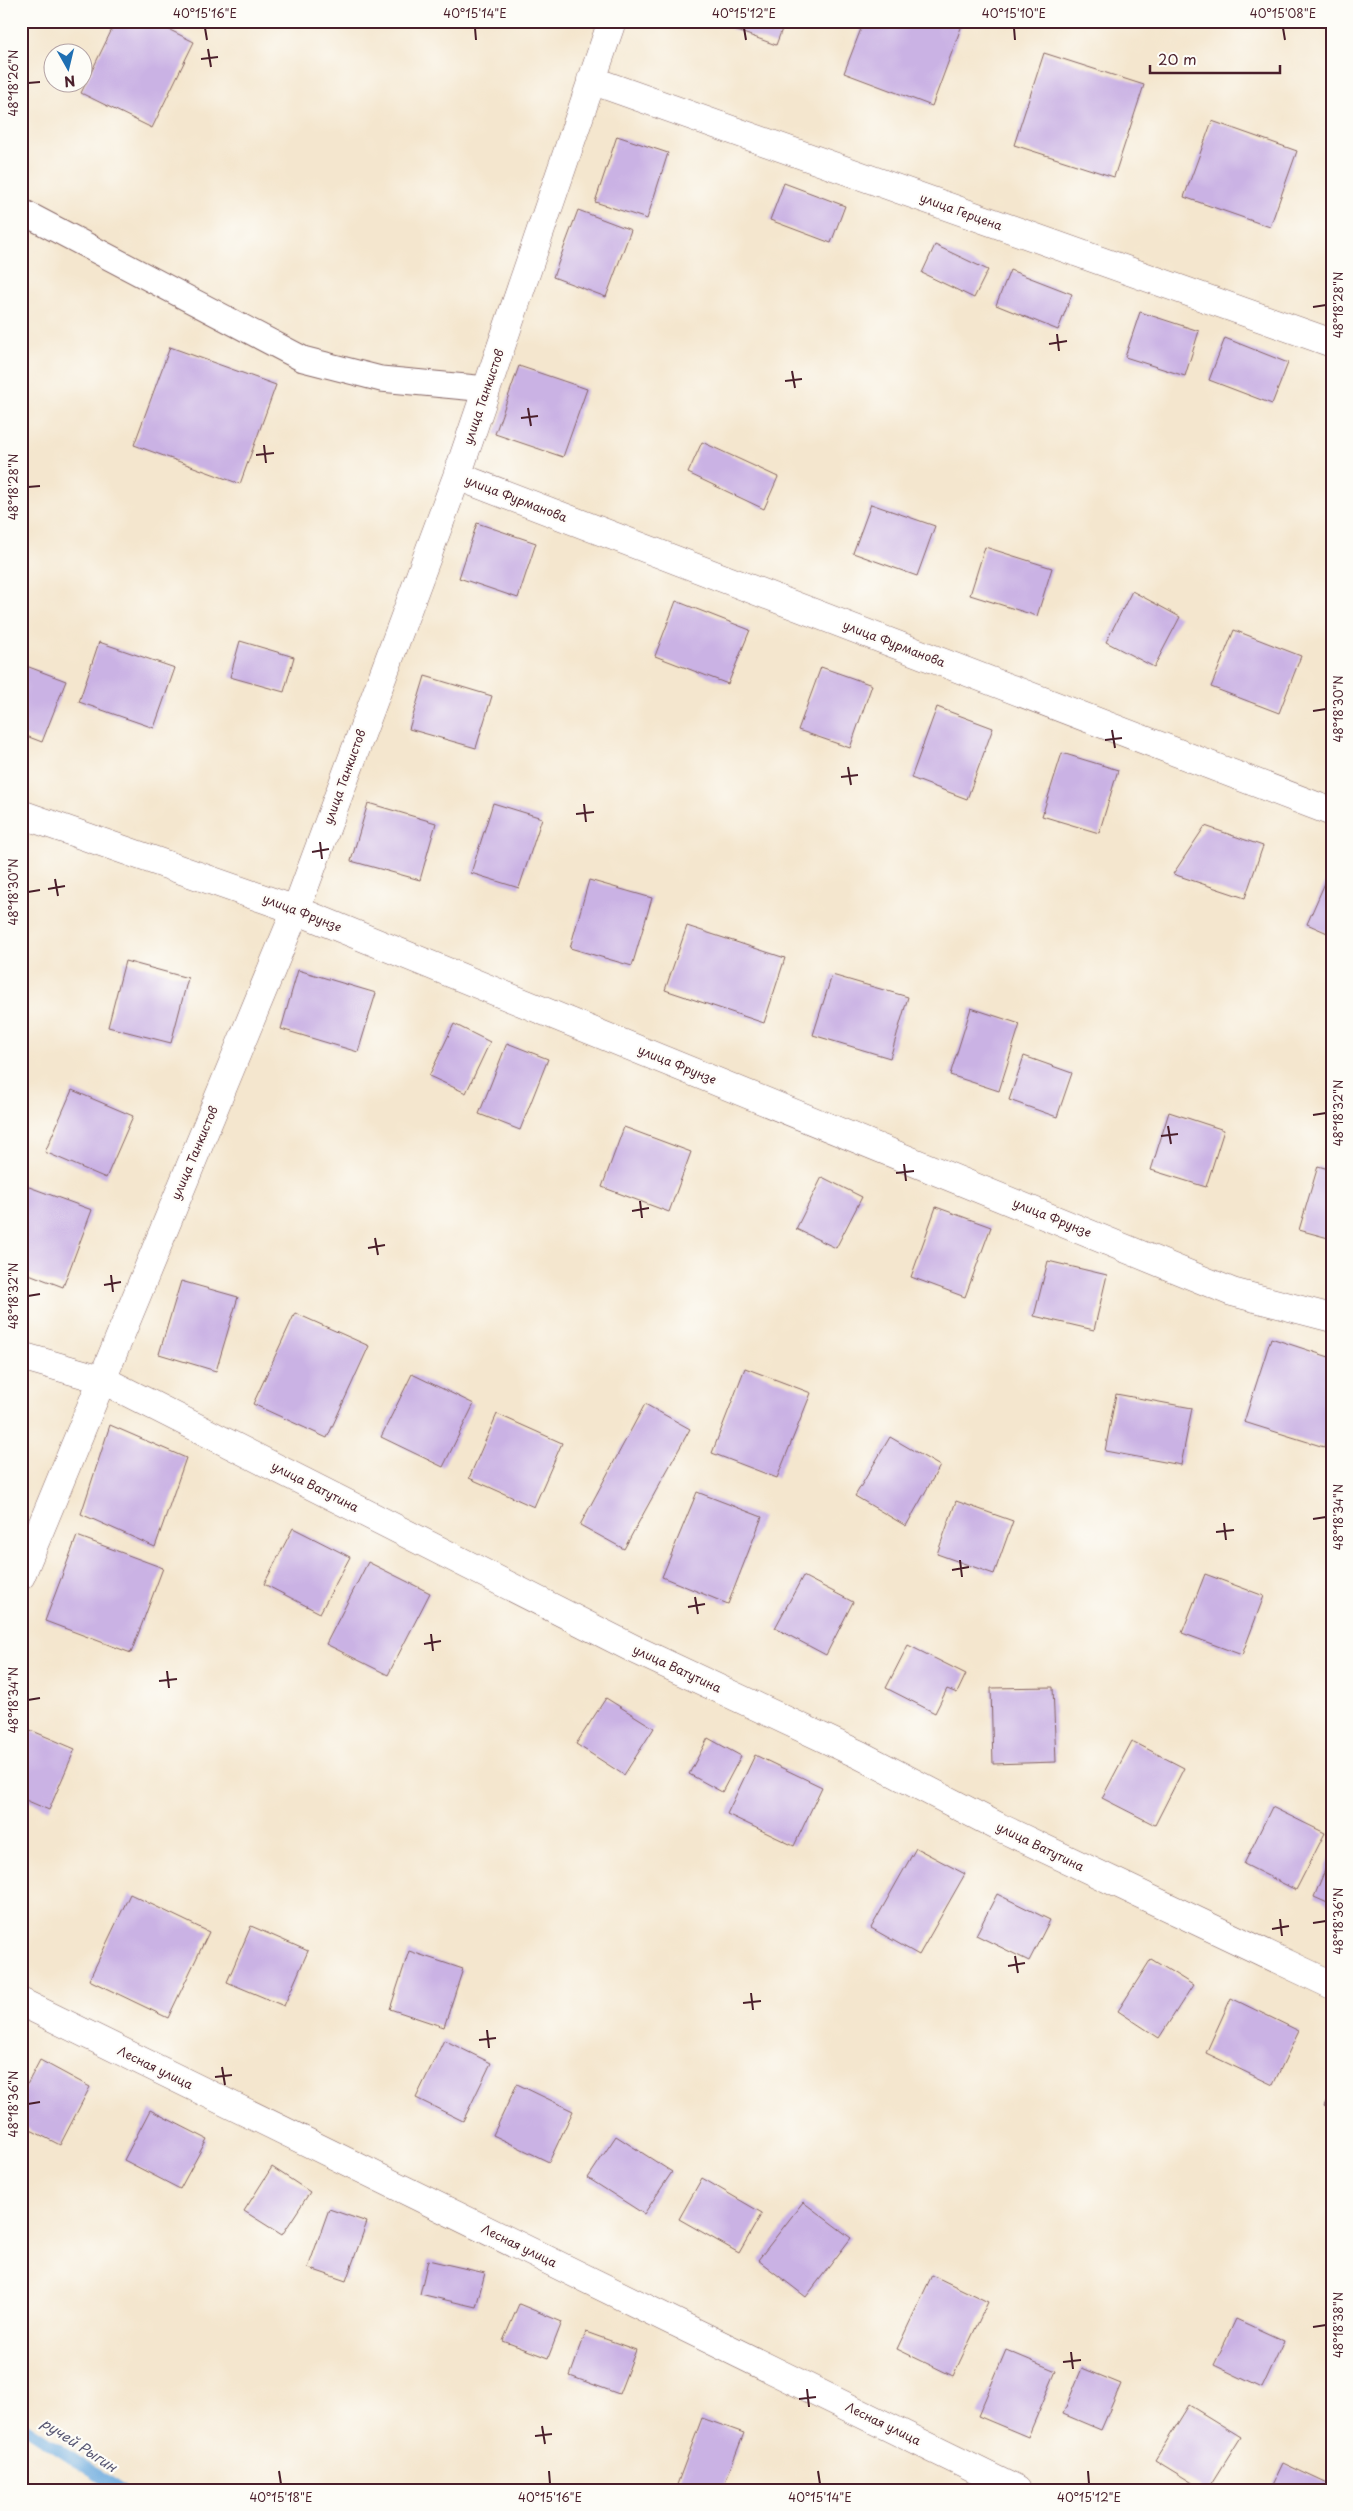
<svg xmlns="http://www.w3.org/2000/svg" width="1353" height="2511" viewBox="0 0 1353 2511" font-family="'Playpen Sans',sans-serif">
  <rect width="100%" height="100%" fill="#fdfcf7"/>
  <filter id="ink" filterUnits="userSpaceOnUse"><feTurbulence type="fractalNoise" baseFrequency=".02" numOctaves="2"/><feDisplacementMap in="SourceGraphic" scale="10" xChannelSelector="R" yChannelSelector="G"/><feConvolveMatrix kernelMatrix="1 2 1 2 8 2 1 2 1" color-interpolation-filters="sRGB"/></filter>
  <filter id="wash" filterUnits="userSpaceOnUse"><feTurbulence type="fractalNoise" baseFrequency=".0096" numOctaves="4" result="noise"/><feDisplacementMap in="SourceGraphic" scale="20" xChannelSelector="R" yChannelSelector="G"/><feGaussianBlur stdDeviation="1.12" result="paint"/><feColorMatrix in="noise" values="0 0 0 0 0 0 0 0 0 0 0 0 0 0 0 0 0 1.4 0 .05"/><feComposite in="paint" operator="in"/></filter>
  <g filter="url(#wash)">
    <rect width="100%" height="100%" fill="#f4e6ce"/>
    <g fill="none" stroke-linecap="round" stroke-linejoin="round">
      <!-- stream -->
      <path stroke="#6caade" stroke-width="12" d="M21,2425L121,2490"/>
    </g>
    <g id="blocks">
      <!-- building -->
      <path fill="#cab2e4" d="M116,21H152L194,42L152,128L81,93Z
        M710,21H785L776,45Z
        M864,21H953L962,25L932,106L844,73Z
        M1044,53L1144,85L1114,177L1014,145Z
        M1212,121L1297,151L1270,227L1184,197Z
        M617,136L668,153L647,219L595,202Z
        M784,183L845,206L831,243L770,220Z
        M578,210L631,230L606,297L553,277Z
        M935,245L988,270L974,298L922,273Z
        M1010,270L1072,294L1058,330L996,305Z
        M1140,312L1199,331L1185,376L1125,357Z
        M1225,338L1288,363L1272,404L1209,380Z
        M170,347L276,385L240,484L134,445Z
        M519,366L587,389L563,457L495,434Z
        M702,442L778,477L764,509L688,473Z
        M871,504L935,526L917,576L853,553Z
        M477,523L536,543L518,598L459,578Z
        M985,547L1052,568L1037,616L970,595Z
        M1132,591L1180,617L1154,667L1106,642Z
        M676,601L750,630L728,684L655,656Z
        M1234,630L1301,656L1279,713L1211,687Z
        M240,641L294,657L284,692L230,677Z
        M99,642L175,668L154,728L79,702Z
        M21,664L66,681L42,742L21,734Z
        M821,667L872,685L850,748L798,730Z
        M425,676L492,696L476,748L409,729Z
        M937,707L993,728L967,799L911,778Z
        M1062,753L1118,770L1099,833L1042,816Z
        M368,803L436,823L420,880L351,861Z
        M493,803L542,818L519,888L471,873Z
        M1205,826L1263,846L1245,898L1173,874Z
        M1332,867V935L1307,924Z
        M589,880L652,898L632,966L570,948Z
        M687,926L785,958L764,1023L665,990Z
        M125,961L188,978L171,1043L108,1027Z
        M298,970L376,993L358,1052L281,1029Z
        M832,975L908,997L890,1058L813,1035Z
        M971,1008L1020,1024L999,1091L950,1075Z
        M454,1024L490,1042L466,1093L429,1076Z
        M507,1043L548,1059L520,1130L479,1114Z
        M1024,1056L1072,1073L1057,1117L1009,1100Z
        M72,1090L133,1116L106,1178L45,1152Z
        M1169,1112L1224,1130L1206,1187L1151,1170Z
        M624,1127L691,1152L669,1212L602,1187Z
        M1318,1166L1332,1170V1239L1299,1230Z
        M822,1177L862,1197L836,1248L796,1229Z
        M21,1184L92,1210L63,1287L21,1271Z
        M936,1207L991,1227L965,1297L911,1277Z
        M1048,1261L1107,1275L1094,1330L1034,1316Z
        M181,1281L238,1297L216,1371L159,1354Z
        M295,1313L369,1346L327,1438L253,1404Z
        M1271,1338L1332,1358V1422L1324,1447L1244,1422Z
        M745,1368L811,1393L777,1478L712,1453Z
        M412,1374L474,1404L443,1467L381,1437Z
        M1116,1394L1192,1408L1181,1465L1105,1451Z
        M645,1404L690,1429L624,1549L580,1525Z
        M497,1414L562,1443L534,1507L469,1478Z
        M110,1425L186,1458L155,1547L81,1514Z
        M890,1437L940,1466L906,1526L855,1496Z
        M697,1492L762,1517L728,1604L662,1577Z
        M956,1501L1013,1521L994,1574L937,1554Z
        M293,1528L350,1557L320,1613L264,1584Z
        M77,1536L163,1568L131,1653L45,1621Z
        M368,1562L430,1593L388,1675L326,1644Z
        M1205,1574L1264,1596L1242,1655L1182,1633Z
        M803,1576L853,1602L826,1655L775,1628Z
        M908,1645L966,1674L957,1693L947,1689L935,1713L886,1688Z
        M1053,1687L1056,1762L993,1764L991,1688Z
        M606,1698L654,1728L624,1775L576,1744Z
        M21,1726L75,1749L49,1810L21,1798Z
        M708,1738L741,1756L722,1792L689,1774Z
        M1132,1741L1184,1768L1155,1825L1102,1798Z
        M755,1755L822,1787L794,1846L727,1814Z
        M1272,1807L1325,1833L1296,1890L1244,1864Z
        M916,1848L965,1874L919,1955L871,1928Z
        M1332,1853V1905L1314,1897Z
        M130,1894L209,1932L168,2018L89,1980Z
        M997,1894L1050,1920L1029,1961L976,1935Z
        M251,1926L308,1951L284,2006L227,1982Z
        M409,1951L463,1969L444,2027L390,2009Z
        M1151,1959L1193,1985L1159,2038L1118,2011Z
        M1231,1998L1299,2031L1273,2085L1206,2053Z
        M444,2040L491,2063L463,2121L416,2098Z
        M40,2060L90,2087L60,2145L21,2125V2096Z
        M517,2084L573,2111L549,2162L493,2135Z
        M1332,2090V2110L1324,2106Z
        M150,2110L207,2139L180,2189L124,2160Z
        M616,2136L672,2172L644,2214L588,2178Z
        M272,2167L310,2192L282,2235L244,2211Z
        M702,2178L762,2213L739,2253L679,2219Z
        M803,2202L851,2238L806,2297L758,2260Z
        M329,2209L367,2222L346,2281L308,2268Z
        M428,2260L485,2273L476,2307L420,2294Z
        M932,2275L988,2302L953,2376L897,2349Z
        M519,2304L562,2322L548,2358L503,2341Z
        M1236,2319L1284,2341L1262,2388L1214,2365Z
        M586,2332L636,2350L619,2394L570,2376Z
        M1006,2350L1056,2371L1028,2437L978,2416Z
        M1082,2368L1121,2384L1101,2430L1063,2414Z
        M1189,2405L1241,2437L1208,2490H1204L1155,2460Z
        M702,2418L744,2433L722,2490H675Z
        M1283,2463L1332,2486V2490H1270Z"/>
    </g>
  </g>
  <g filter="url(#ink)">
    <use href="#blocks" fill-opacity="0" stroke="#866564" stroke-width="1"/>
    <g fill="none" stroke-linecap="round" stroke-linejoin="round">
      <!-- service casing -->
      <g stroke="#866564" stroke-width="27">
        <path id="service" d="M21,211L303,359L381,379L487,389"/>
      </g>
      <!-- minor casing -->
      <g stroke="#866564" stroke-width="29">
        <path id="minor" d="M591,80L1332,343
          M457,476L1332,812
          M21,814L296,910L1232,1292L1332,1318
          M21,1356L101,1379L634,1649L860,1755L999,1827L1332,1985
          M21,1576L296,910L457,476L612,21
          M21,2002L1017,2490"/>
      </g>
      <!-- service -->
      <use href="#service" stroke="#fff" stroke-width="25"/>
      <!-- minor -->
      <use href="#minor" stroke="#fff" stroke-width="28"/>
    </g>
  </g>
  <!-- ticks -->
  <path fill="none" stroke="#4a1f2b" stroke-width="2" d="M205,28L207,40M475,28L476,40M744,28L746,40M1014,28L1015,40M1283,28L1285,40M208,49L211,67M201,59L218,57M28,83L40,82M1313,307L1326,305M1057,334L1059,351M1049,344L1067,341M792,371L795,388M785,381L802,379M528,408L531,426M521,418L538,416M264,445L266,463M256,455L274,453M28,487L40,486M1313,711L1326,709M1112,730L1115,748M1105,740L1122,738M848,767L851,785M841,777L858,775M584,804L586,822M576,814L594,812M320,842L322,859M312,852L329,849M55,879L58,896M48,889L65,886M28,892L40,890M1313,1115L1326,1113M1168,1126L1171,1144M1161,1136L1178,1134M904,1164L906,1181M896,1173L914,1171M640,1201L642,1218M632,1211L649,1208M375,1238L378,1255M368,1248L385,1245M111,1275L113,1292M104,1285L121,1282M28,1296L40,1294M1313,1519L1326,1517M1224,1523L1226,1540M1216,1532L1234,1530M960,1560L962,1577M952,1570L969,1567M695,1597L698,1614M688,1607L705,1604M431,1634L433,1651M424,1644L441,1641M167,1671L169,1688M159,1681L177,1679M28,1700L40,1698M1280,1919L1282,1936M1313,1923L1326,1921M1272,1929L1289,1926M1015,1956L1018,1973M1008,1966L1025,1963M751,1993L753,2010M743,2003L761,2001M487,2030L489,2048M479,2040L496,2038M222,2067L225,2085M215,2077L232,2075M28,2104L40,2102M1313,2327L1326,2325M1071,2352L1073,2369M1063,2362L1081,2360M807,2389L809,2407M799,2399L816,2397M542,2426L545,2444M535,2436L552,2434M279,2471L281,2484M549,2471L550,2484M818,2471L820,2484M1088,2471L1089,2484"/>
  <g text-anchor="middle" stroke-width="4.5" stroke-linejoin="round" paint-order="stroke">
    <!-- street labels -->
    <g font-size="12" fill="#4a1f2b" stroke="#fdfcf7">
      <text transform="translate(961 212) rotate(20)" y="4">улица Герцена</text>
      <text transform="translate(484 397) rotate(-71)" y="4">улица Танкистов</text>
      <text transform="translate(516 499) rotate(21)" y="4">улица Фурманова</text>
      <text transform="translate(894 644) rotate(21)" y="4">улица Фурманова</text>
      <text transform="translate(345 777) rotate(-70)" y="4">улица Танкистов</text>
      <text transform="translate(302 913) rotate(21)" y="4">улица Фрунзе</text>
      <text transform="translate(677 1065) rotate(22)" y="4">улица Фрунзе</text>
      <text transform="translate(195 1153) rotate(-67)" y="4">улица Танкистов</text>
      <text transform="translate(1052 1218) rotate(22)" y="4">улица Фрунзе</text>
      <text transform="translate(315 1487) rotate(27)" y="4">улица Ватутина</text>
      <text transform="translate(677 1669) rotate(25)" y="4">улица Ватутина</text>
      <text transform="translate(1040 1847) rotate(26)" y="4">улица Ватутина</text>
      <text transform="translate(155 2068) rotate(26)" y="4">Лесная улица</text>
      <text transform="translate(519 2246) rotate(26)" y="4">Лесная улица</text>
      <text transform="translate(883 2424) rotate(26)" y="4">Лесная улица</text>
    </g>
    <!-- water labels -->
    <g font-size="14" font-style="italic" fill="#585773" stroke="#fdfcf7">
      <text transform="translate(79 2445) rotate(33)" y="5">ручей Рыгин</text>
    </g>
  </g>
  <!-- margin -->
  <rect width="1353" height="2511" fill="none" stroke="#fdfcf7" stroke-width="55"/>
  <!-- north arrow -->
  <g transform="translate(68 68) rotate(172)"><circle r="24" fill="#fdfcf7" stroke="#b5a4a5"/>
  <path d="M0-4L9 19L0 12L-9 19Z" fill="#1f6fb2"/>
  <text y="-8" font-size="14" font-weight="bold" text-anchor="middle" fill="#4a1f2b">N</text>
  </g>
  <!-- scale -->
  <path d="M1150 65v8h130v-8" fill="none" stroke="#4a1f2b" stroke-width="2.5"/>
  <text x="1158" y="65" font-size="15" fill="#4a1f2b" stroke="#fdfcf7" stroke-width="4" paint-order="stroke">20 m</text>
  <rect x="28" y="28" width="1298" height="2456" fill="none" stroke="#4a1f2b" stroke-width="2"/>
  <g font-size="12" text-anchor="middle" fill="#4a1f2b">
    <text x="205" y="18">40°15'16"E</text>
    <text x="475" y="18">40°15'14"E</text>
    <text x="744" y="18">40°15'12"E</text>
    <text x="1014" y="18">40°15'10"E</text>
    <text x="1283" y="18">40°15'08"E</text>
    <text transform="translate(14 83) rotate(-90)" y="4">48°18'26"N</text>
    <text transform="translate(1339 305) rotate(-90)" y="4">48°18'28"N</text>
    <text transform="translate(14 487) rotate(-90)" y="4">48°18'28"N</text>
    <text transform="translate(1339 709) rotate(-90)" y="4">48°18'30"N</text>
    <text transform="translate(14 892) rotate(-90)" y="4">48°18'30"N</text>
    <text transform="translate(1339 1113) rotate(-90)" y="4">48°18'32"N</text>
    <text transform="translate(14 1296) rotate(-90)" y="4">48°18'32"N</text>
    <text transform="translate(1339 1517) rotate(-90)" y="4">48°18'34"N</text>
    <text transform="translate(14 1700) rotate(-90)" y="4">48°18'34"N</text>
    <text transform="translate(1339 1921) rotate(-90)" y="4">48°18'36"N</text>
    <text transform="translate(14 2104) rotate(-90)" y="4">48°18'36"N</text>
    <text transform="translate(1339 2325) rotate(-90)" y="4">48°18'38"N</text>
    <text x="281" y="2502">40°15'18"E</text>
    <text x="550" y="2502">40°15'16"E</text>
    <text x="820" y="2502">40°15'14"E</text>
    <text x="1089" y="2502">40°15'12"E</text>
  </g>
</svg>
